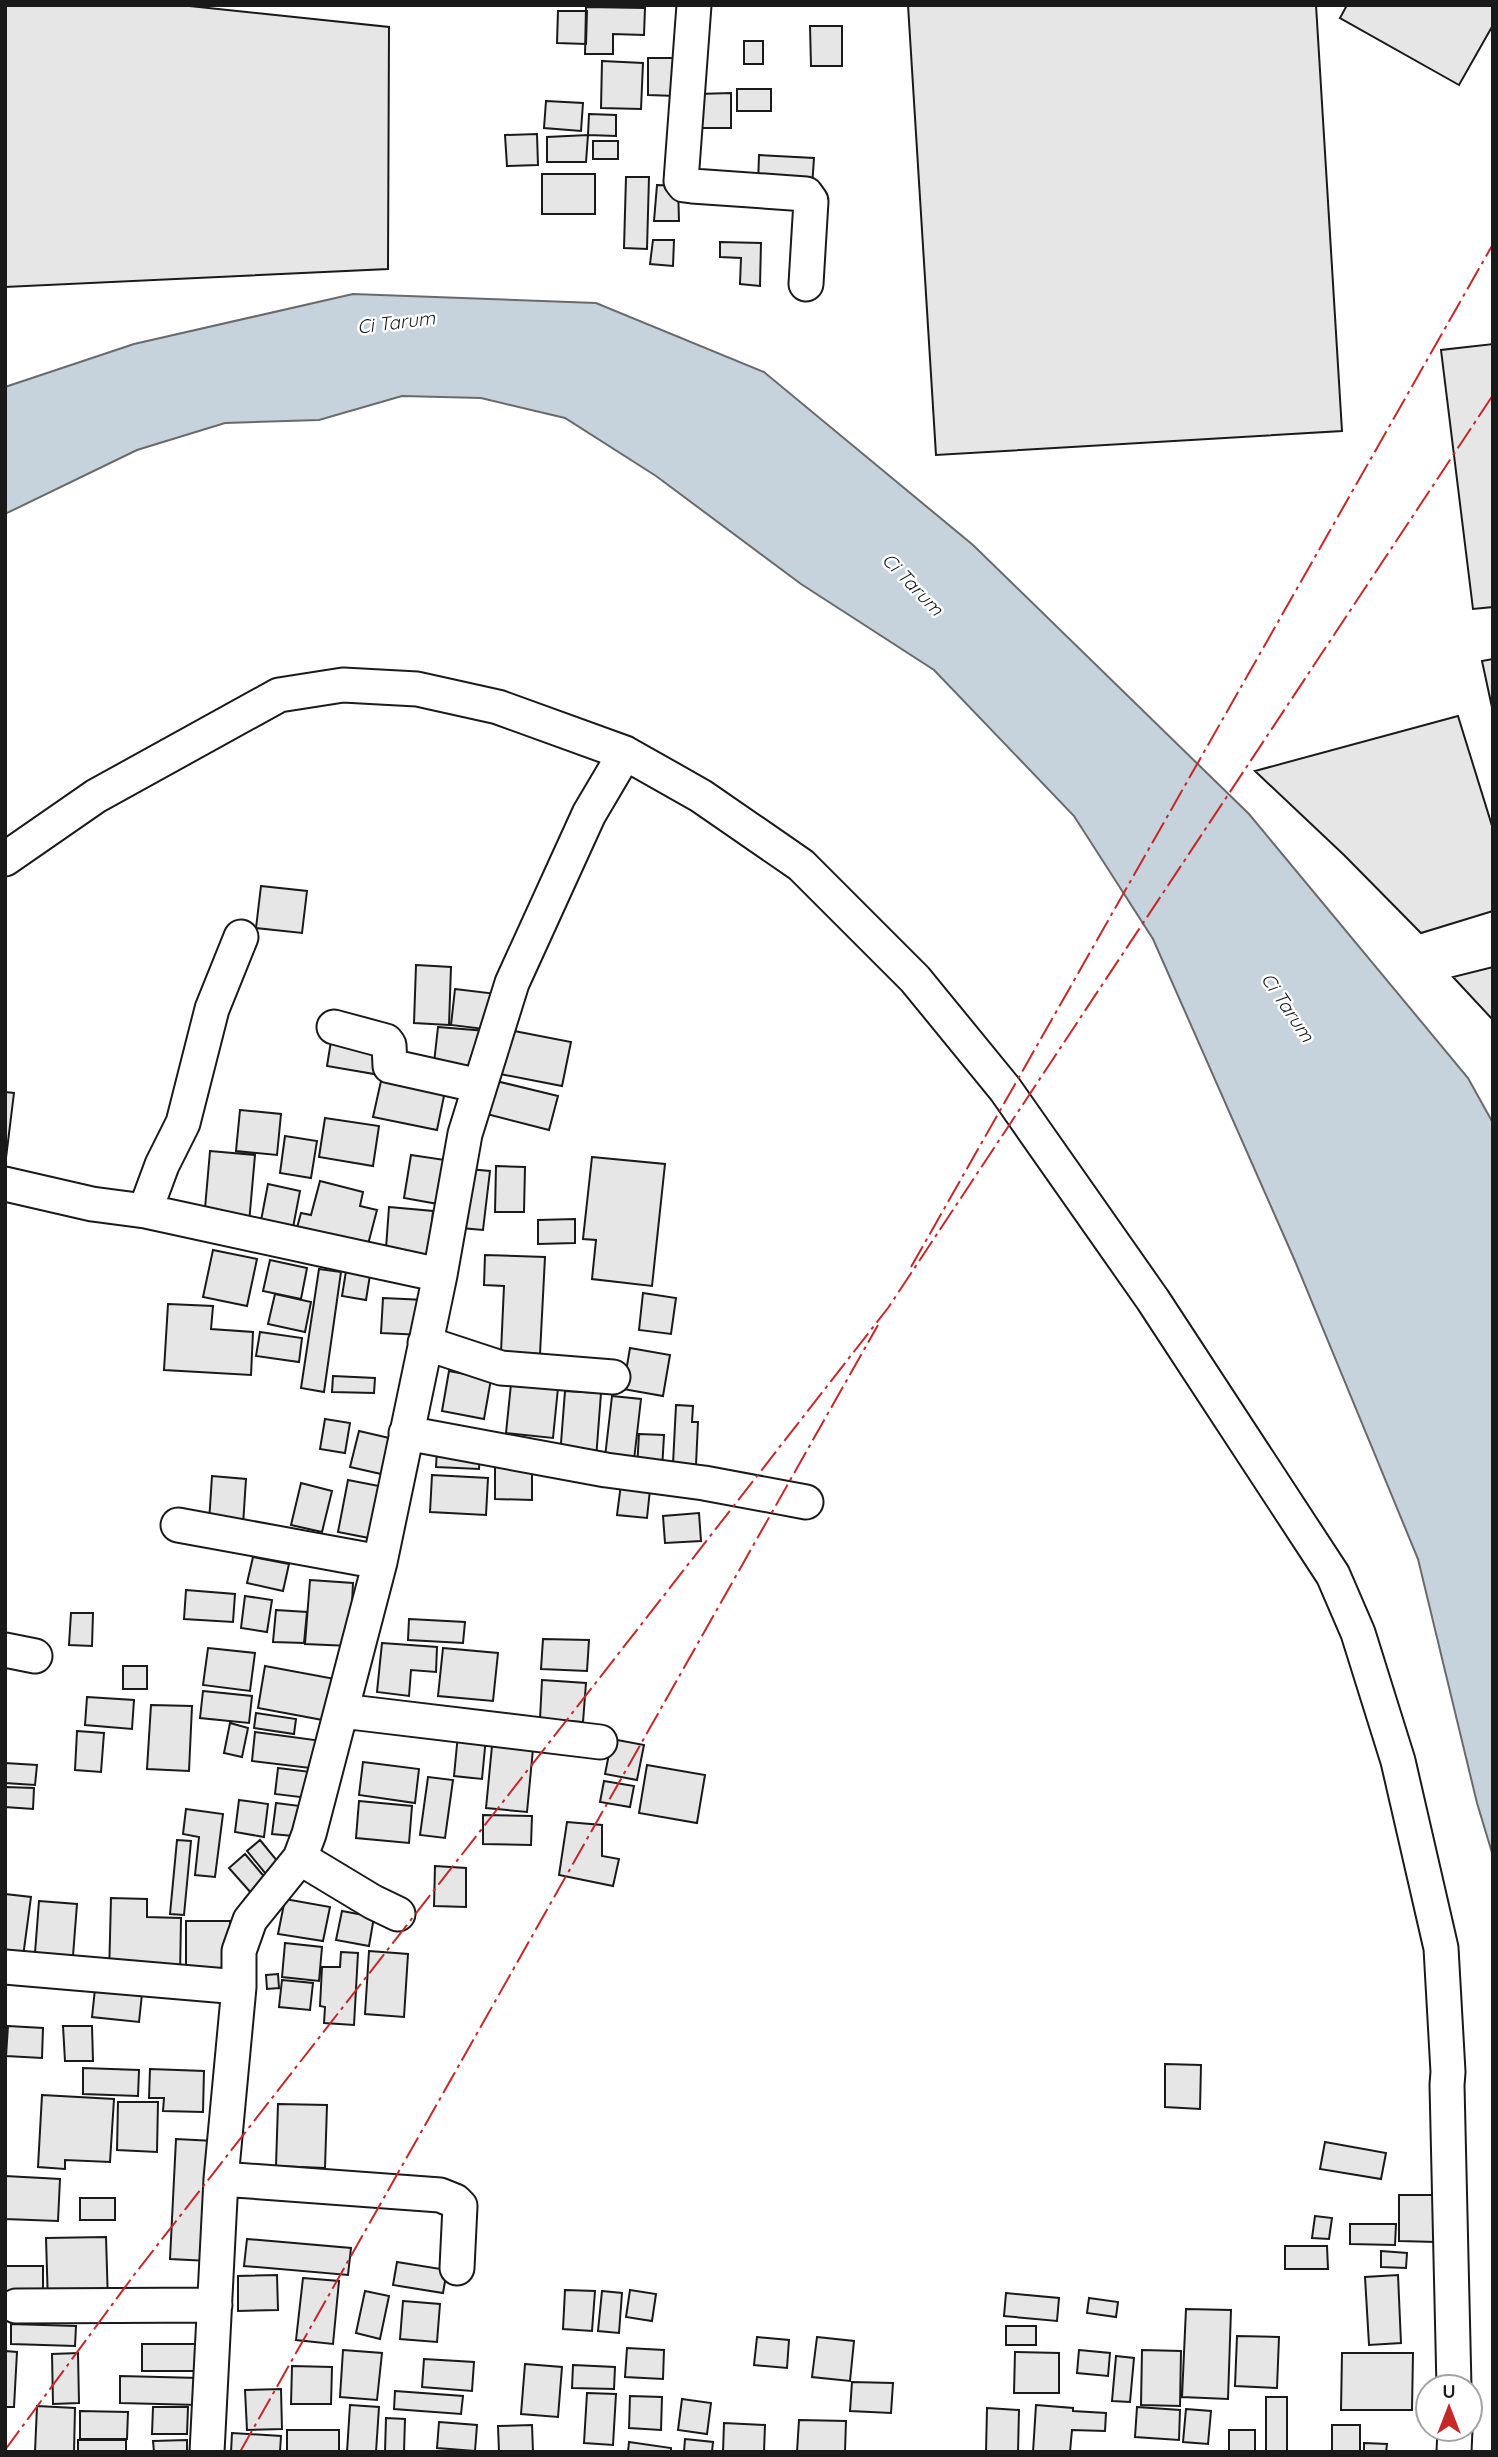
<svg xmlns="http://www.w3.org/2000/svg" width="1498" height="2457" viewBox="0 0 1498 2457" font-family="Quicksand,sans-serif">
  <rect width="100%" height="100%" fill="#fff"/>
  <!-- water -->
  <path fill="#c6d2dc" stroke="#6a6a6a" stroke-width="2" d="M353,294L596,303L764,372L973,545L1249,814L1468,1078L1493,1123V1856L1477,1803L1418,1559L1295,1261L1153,939L1074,816L934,670L801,584L656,476L565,418L481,398L402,396L319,420L225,423L137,450L5,514V387L134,344Z"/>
  <!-- building -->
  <path fill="#e6e6e6" stroke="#1a1a1a" stroke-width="2" d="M5,5H180L389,27L388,269L5,287Z
    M908,5H1316L1342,431L936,455Z
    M1347,5H1493V25L1459,85L1340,18Z
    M586,7L645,8L644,35L613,34V54H585Z
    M558,11H587L586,44L557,43Z
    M810,26H842V66H811Z
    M744,41H763V64H744Z
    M648,58H677L676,96L648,95Z
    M602,61L643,63L641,109L601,108Z
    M737,89H771V111H737Z
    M731,93V128H697V94Z
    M546,101L583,103L581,131L544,128Z
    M589,114L616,115V136L588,135Z
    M537,134L538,165L507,166L505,135Z
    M588,135L586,162H547V137Z
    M593,141H618V159H593Z
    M759,155L814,158L812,187L758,185Z
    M542,174H595V214H542Z
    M626,177H649L647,249L624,248Z
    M657,185L678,186L679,221H654Z
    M653,240H674L673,266L650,264Z
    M720,242L761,243L760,286L740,284L741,258L720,257Z
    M1493,344V607L1473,609L1441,350Z
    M1493,659V712L1482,661Z
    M1458,716L1493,829V911L1421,933L1344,855L1255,771Z
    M261,886L307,891L302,933L256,928Z
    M416,965L451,967L449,1025L414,1023Z
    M1493,967V1020L1453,977Z
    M455,989L497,994L492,1030L451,1025Z
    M438,1027L486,1031L483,1067L434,1063Z
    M509,1030L571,1042L562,1086L500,1074Z
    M331,1041L378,1049L374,1074L327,1066Z
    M383,1072L446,1086L437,1130L373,1117Z
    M492,1080L558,1096L549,1130L483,1113Z
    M5,1092L14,1093L5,1166Z
    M240,1110L281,1114L277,1155L236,1151Z
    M325,1118L379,1126L373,1166L319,1157Z
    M285,1136L317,1141L311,1178L280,1173Z
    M210,1151L255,1155L249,1223L204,1220Z
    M411,1155L445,1160L438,1204L404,1198Z
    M592,1157L665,1164L652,1286L592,1279L596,1240L583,1239Z
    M496,1166L525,1167L524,1212H495Z
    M468,1169L490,1171L483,1230L461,1228Z
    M320,1181L363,1192L360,1206L377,1210L366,1252L295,1235L301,1213L311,1215Z
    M268,1184L300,1191L291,1238L259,1231Z
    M389,1207L433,1211L428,1266L385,1262Z
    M575,1219V1243L538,1244V1220Z
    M213,1250L257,1259L247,1306L203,1297Z
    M485,1255L545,1257L540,1354L501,1352L504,1286L484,1285Z
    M270,1260L307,1268L301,1299L263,1291Z
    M319,1269L341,1272L324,1392L301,1388Z
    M346,1271L370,1275L366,1300L342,1296Z
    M643,1293L676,1298L671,1334L639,1330Z
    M275,1294L311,1302L305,1332L268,1324Z
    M383,1298L425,1300L423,1335L381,1333Z
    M168,1304L213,1306L211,1329L253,1332L251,1375L164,1370Z
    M260,1332L302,1338L299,1362L256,1356Z
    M630,1348L670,1355L663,1396L623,1389Z
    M449,1371L491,1379L484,1419L442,1411Z
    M333,1376L375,1378L374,1393L332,1392Z
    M511,1384L558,1388L553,1438L506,1433Z
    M565,1391L601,1393L596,1459L560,1456Z
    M612,1396L641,1399L634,1460L605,1457Z
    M676,1405L693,1406L692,1422H698L696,1465L673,1464Z
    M325,1419L350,1423L345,1453L320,1449Z
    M359,1431L398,1440L390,1476L350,1467Z
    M639,1434L664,1435L662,1470L637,1468Z
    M437,1449L480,1451L479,1469L436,1467Z
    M495,1461H532V1500L495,1499Z
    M432,1475L488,1478L486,1515L430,1512Z
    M212,1476L246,1479L243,1525L209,1522Z
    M622,1476L651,1480L647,1518L617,1515Z
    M348,1480L379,1486L369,1538L338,1532Z
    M301,1483L332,1491L322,1532L291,1525Z
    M699,1513L701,1541L665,1543L663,1516Z
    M253,1557L289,1564L283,1591L247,1583Z
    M310,1580L353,1583L350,1646L305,1644Z
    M186,1590L235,1594L233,1622L184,1619Z
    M245,1596L272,1600L267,1632L241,1628Z
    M276,1610L307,1612L304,1643L273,1642Z
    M71,1613H93L92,1646L69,1645Z
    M409,1619L465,1622L463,1643L408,1640Z
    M543,1639L589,1640L587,1671L541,1669Z
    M382,1643L437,1647L436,1672L411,1670L409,1696L377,1692Z
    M208,1648L255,1653L250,1691L203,1685Z
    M443,1648L498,1653L493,1701L438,1696Z
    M123,1666H147V1689H123Z
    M265,1666L335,1679L328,1721L258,1708Z
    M542,1680L586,1683L583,1722L540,1719Z
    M203,1691L252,1696L249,1723L200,1718Z
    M87,1697L134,1700L132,1729L85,1725Z
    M151,1705L192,1706L189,1771L147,1769Z
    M256,1713L296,1719L294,1734L254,1728Z
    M230,1723L248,1728L242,1757L224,1753Z
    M77,1731L104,1733L101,1772L75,1770Z
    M255,1732L322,1741L318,1769L252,1761Z
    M458,1734L486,1737L482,1779L454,1776Z
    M612,1739L644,1745L637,1780L605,1774Z
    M492,1746L533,1749L527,1812L486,1808Z
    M363,1762L419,1769L415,1803L359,1795Z
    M5,1763L37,1765L35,1785L5,1783Z
    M647,1765L705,1775L697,1823L639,1813Z
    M278,1768L311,1772L308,1798L275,1794Z
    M428,1777L453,1780L445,1838L420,1835Z
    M604,1781L634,1786L630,1807L600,1802Z
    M5,1787L34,1788L33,1809L5,1807Z
    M239,1800L268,1804L264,1837L235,1832Z
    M359,1801L412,1806L409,1843L356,1838Z
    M276,1803L308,1807L304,1837L272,1834Z
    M186,1809L223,1814L215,1877L195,1875L199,1837L183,1834Z
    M483,1815L532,1816L531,1845L483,1844Z
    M567,1822L602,1825V1856L619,1859L613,1886L559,1875Z
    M177,1840L191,1841L184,1915L170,1914Z
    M260,1840L283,1868L270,1879L247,1851Z
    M245,1854L267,1880L252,1894L229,1868Z
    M435,1866L466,1868V1907L434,1906Z
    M5,1894L31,1897L23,1957L5,1954Z
    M111,1898L147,1899V1917L181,1918L180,1977L109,1976Z
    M285,1899L330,1907L323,1941L278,1934Z
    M39,1901L77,1904L72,1969L34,1966Z
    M342,1911L374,1917L369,1946L336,1940Z
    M186,1921H230V1978H186Z
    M285,1943L322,1947L319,1981L282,1977Z
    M369,1951L408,1954L404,2017L365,2014Z
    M341,1952L358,1953L354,2025L324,2023L325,2007L320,2006L322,1967H340Z
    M278,1974L279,1988L267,1989L266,1975Z
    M282,1980L313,1983L310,2010L279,2007Z
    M95,1989L142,1994L139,2022L92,2017Z
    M8,2026L43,2028L42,2058L6,2056Z
    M63,2026H92L93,2061H65Z
    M1165,2064L1201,2065L1200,2109L1165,2107Z
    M83,2068L139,2070L138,2096L83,2094Z
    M150,2069L204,2071L203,2112L163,2111L164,2098H149Z
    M42,2095L114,2099L110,2162L65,2160V2169L38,2167Z
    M118,2102H158L157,2152L117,2150Z
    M278,2104L327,2105L325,2168L276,2166Z
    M176,2139L214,2141L209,2261L170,2259Z
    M1325,2142L1386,2153L1381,2179L1320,2169Z
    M5,2176L60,2179L58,2221L5,2219Z
    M1399,2195H1437L1436,2242L1399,2241Z
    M80,2198H115V2220H80Z
    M1315,2216L1332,2218L1329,2239L1312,2238Z
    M1350,2224H1396L1395,2245L1350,2244Z
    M106,2237L108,2302L48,2304L46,2238Z
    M247,2239L351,2248L348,2275L244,2266Z
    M1285,2246H1327L1328,2269H1285Z
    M1381,2251L1407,2253L1406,2268L1381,2267Z
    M397,2262L447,2270L443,2293L393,2285Z
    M5,2266H43V2302H5Z
    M277,2275L278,2310L238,2311V2276Z
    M1398,2275L1401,2343L1369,2345L1365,2277Z
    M303,2278L339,2281L333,2344L296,2340Z
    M565,2290L595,2291L592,2331L563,2329Z
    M630,2290L656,2294L652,2321L626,2317Z
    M365,2291L389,2296L380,2339L356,2333Z
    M602,2291L622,2293L619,2333L598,2331Z
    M1006,2293L1059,2298L1057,2321L1004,2316Z
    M1089,2298L1118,2302L1116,2317L1087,2313Z
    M403,2301L440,2304L437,2342L400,2339Z
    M1186,2309L1231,2310L1228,2399L1182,2397Z
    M11,2324L76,2326L75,2346L11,2344Z
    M1006,2326H1036V2345H1006Z
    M1237,2336L1279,2337L1277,2388L1235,2386Z
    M757,2337L789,2340L787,2368L754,2365Z
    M817,2337L854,2341L850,2381L812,2377Z
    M142,2344H200V2371H142Z
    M627,2348L664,2350L663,2379L625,2377Z
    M343,2350L382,2353L377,2400L340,2397Z
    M1079,2350L1110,2353L1108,2376L1077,2373Z
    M1142,2350L1181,2351L1180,2406L1141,2405Z
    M5,2351L17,2352L14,2407H5Z
    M1015,2352L1059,2353V2393H1014Z
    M78,2353L79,2403L53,2404L52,2354Z
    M1342,2353H1413L1412,2410H1341Z
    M1116,2356L1134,2358L1130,2402L1112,2401Z
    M424,2359L474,2362L472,2391L422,2387Z
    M525,2364L562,2367L558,2417L521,2414Z
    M573,2365L615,2367L614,2389L572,2388Z
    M292,2366L332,2367L331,2404H291Z
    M120,2376L199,2378L198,2405L120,2403Z
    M852,2382L893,2383L891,2413L850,2411Z
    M281,2389L282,2429L247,2430L245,2390Z
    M395,2391L463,2396L461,2414L394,2409Z
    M587,2393L616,2394L613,2445L584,2443Z
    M630,2396L662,2397L661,2430L629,2428Z
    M1266,2397H1287V2452H1266Z
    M682,2399L711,2403L707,2434L678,2430Z
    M350,2405L379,2407L376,2452H347Z
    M1036,2405L1073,2408V2411L1106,2413L1105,2431L1072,2430L1070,2452H1033Z
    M37,2406L75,2408L74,2452H35Z
    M153,2407H188L187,2434H152Z
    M1137,2407L1180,2410L1179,2440L1135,2437Z
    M987,2408L1019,2410L1018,2452H986Z
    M1186,2409L1211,2411L1208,2444L1183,2442Z
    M80,2411L128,2412L127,2439H80Z
    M386,2418L405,2419L404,2452H385Z
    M799,2420L846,2421L845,2452H797Z
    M439,2422L477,2425L475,2451L437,2448Z
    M724,2423L765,2425L764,2452H723Z
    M532,2425L533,2452H499L498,2426Z
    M1332,2425H1360V2452H1332Z
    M287,2430H339V2452H287Z
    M1229,2430H1255V2452H1229Z
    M232,2433L281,2436L280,2452H231Z
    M685,2439L713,2442L712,2452H684Z
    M78,2440H126V2452H78Z
    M187,2440V2452H154L153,2441Z
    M629,2442L671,2448V2452H628Z
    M1364,2443L1387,2444L1386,2452H1364Z"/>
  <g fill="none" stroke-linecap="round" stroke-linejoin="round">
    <!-- street casing -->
    <g stroke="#1a1a1a" stroke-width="37">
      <path id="street" d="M694,5L681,181L684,185L692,186L806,194L811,201L806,284
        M5,859L96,796L279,695L343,685L417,689L498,707L625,753L701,796L801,865L915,979L1005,1089L1153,1300L1333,1575L1358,1633L1398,1761L1441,1948L1448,2072L1447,2085L1454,2387
        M334,1027L386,1041L389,1045L390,1066L480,1086
        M5,1184L92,1204L145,1211L440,1275
        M145,1211L162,1165L183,1123L212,1009L241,937
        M425,1343L501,1368L613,1377
        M406,1433L606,1470L704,1483L806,1502
        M178,1525L380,1562
        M5,1650L35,1656
        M342,1711L600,1742
        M300,1858L373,1902L398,1914
        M5,1967L239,1987
        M221,2179L440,2195L455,2201L460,2206L457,2268
        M16,2306L215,2305
        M207,2452L221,2179L239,1987V1951L250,1920L300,1858L309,1834L380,1562L440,1275L465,1134L512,983L589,814L625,753
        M1454,2452L1455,2429"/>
    </g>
    <!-- street -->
    <use href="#street" stroke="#fff" stroke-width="33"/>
    <!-- power -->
    <path stroke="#c62828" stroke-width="2" stroke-dasharray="24 5 3.5 5" stroke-linecap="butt" d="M911,1267L1493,244
      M5,2450L134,2275L888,1308L1493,395
      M240,2452L878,1325"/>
  </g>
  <g text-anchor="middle" stroke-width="5" stroke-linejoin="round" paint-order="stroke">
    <!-- water labels -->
    <g font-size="19" font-style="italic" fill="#1a1a1a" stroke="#fff">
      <text transform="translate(396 322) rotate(-7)" y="7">Ci Tarum</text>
      <text transform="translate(913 584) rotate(46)" y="7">Ci Tarum</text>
      <text transform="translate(1288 1007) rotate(56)" y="7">Ci Tarum</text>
    </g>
  </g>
  <!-- border -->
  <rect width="1498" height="2457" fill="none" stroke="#1a1a1a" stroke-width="14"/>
  <!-- north arrow -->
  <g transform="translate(1449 2408)"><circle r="33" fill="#ffffff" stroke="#a3a3a3" stroke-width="2"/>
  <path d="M0-5L12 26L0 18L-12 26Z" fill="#c62828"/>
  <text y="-10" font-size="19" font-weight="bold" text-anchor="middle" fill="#1a1a1a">U</text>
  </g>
</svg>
